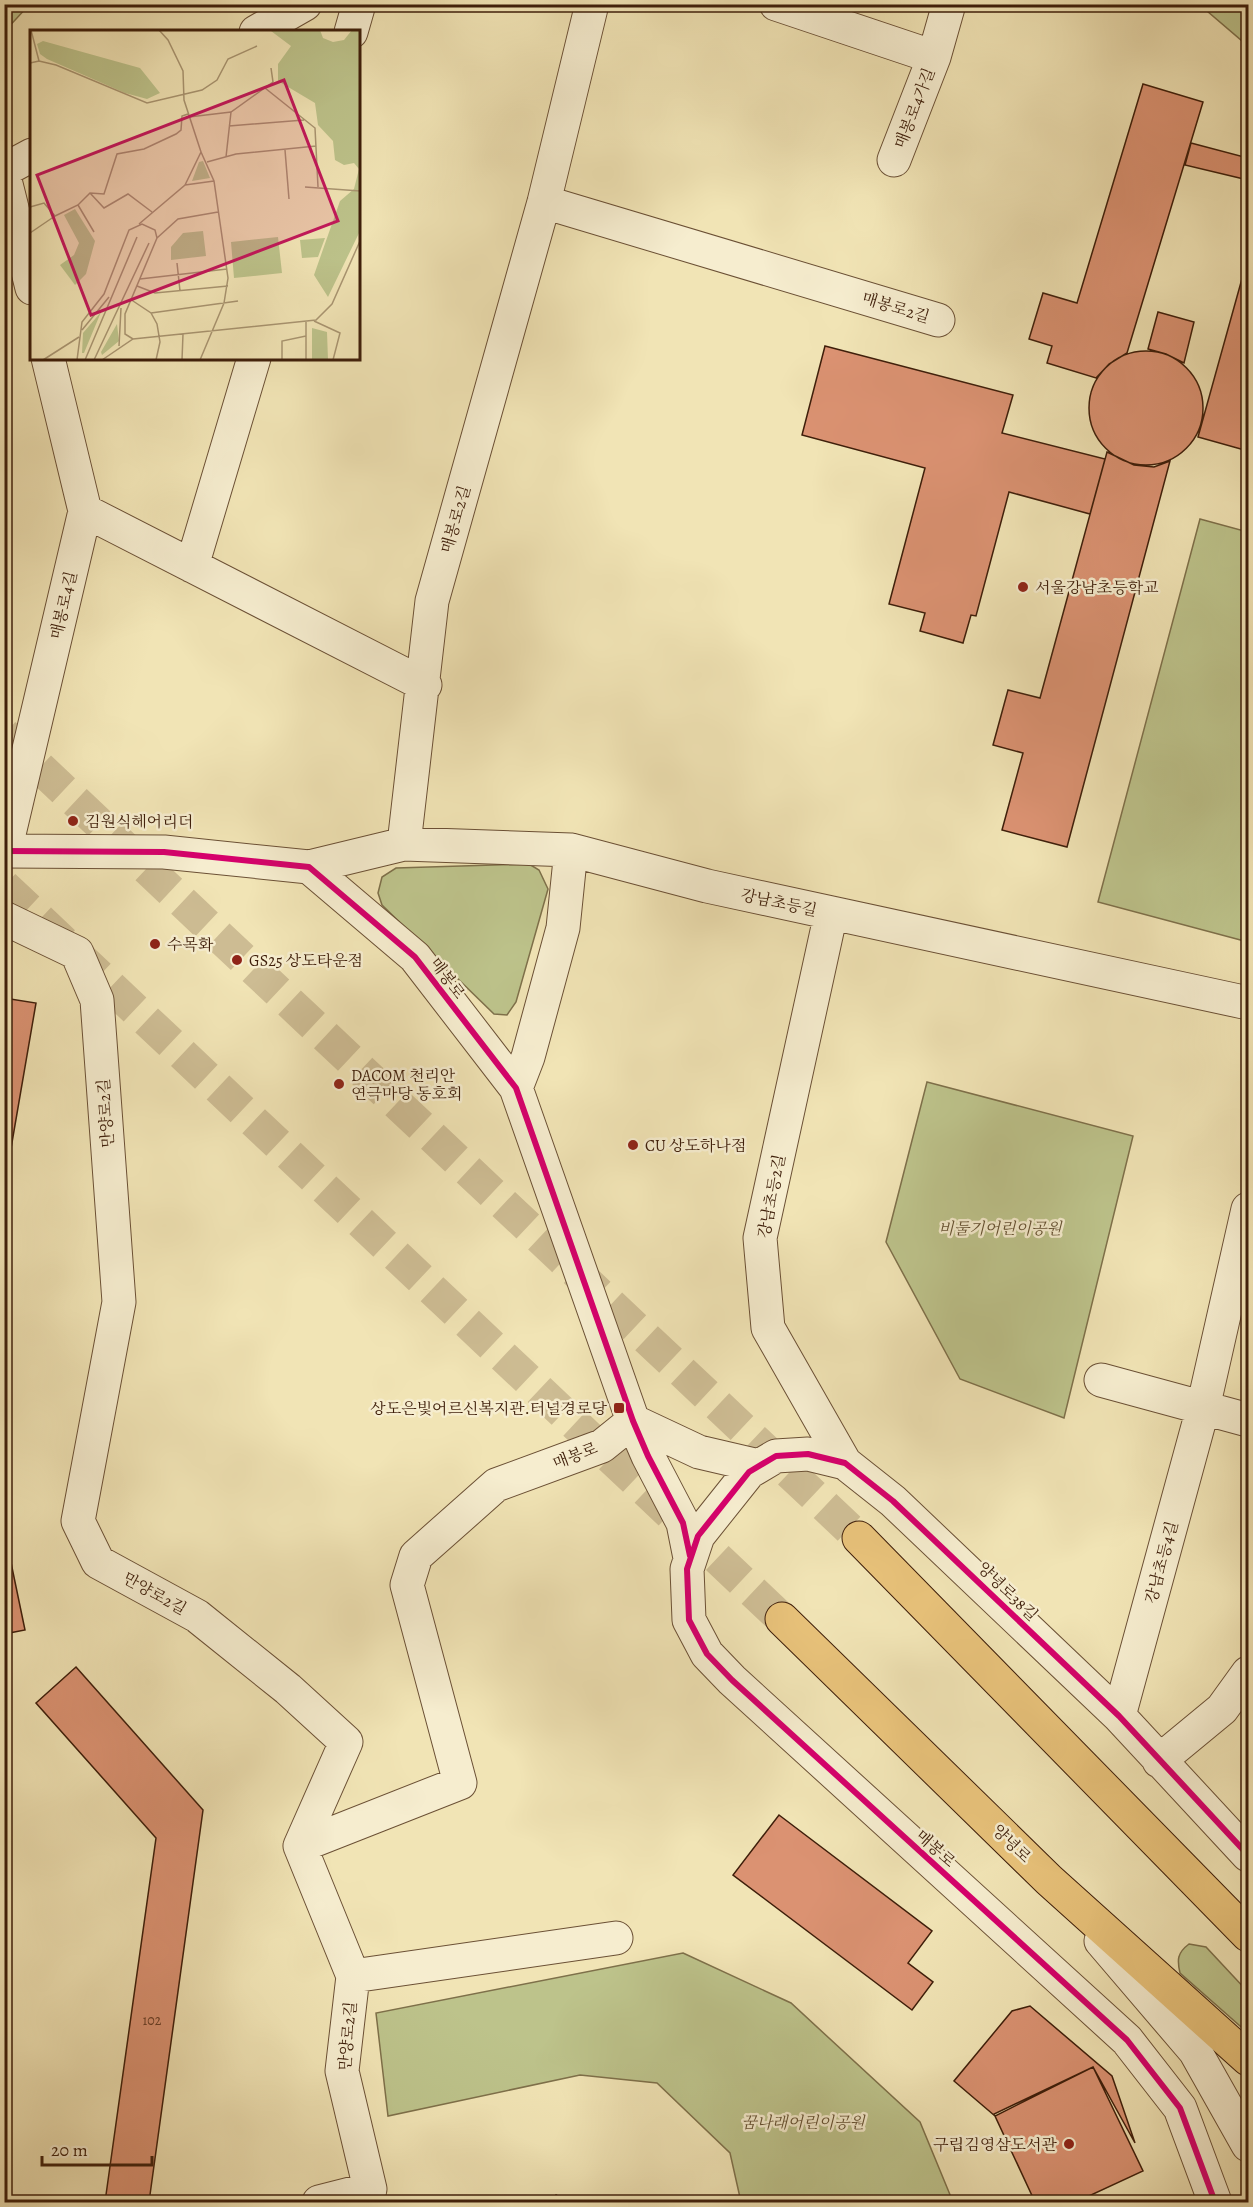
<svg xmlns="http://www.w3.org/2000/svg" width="1253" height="2207" viewBox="0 0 1253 2207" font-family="Alegreya,'Noto Serif KR',serif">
  <rect width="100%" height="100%" fill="#f1e4b5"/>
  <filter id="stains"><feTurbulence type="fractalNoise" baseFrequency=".00333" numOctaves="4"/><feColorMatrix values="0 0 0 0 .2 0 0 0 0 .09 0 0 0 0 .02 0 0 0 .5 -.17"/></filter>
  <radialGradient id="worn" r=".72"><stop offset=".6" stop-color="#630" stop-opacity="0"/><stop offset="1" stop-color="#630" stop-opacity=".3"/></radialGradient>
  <!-- green -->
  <path fill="#bdc38b" stroke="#7e704a" stroke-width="1.5" d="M5,4L29,5L5,31L4,5Z
    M1200,5H1248V46Z
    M1200,519L1248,532V942L1098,902Z
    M529,864L539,870L548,889L516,1002L507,1015L494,1014L382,905L378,893L382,877L396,868Z
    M927,1082L1133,1136L1064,1418L960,1379L886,1242Z
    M1189,1944L1206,1947L1248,1992V2033L1180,1973C1177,1960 1177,1953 1189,1944Z
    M683,1953L791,2003L920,2122L953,2202H741L730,2153L657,2083L580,2075L388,2116L376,2013Z"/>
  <!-- building -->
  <path fill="#db9272" stroke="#3e1e0a" stroke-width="1.5" d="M1143,84L1203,102L1127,353L1109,364L1096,378L1047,363L1052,346L1029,339L1043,293L1077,303Z
    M1191,143L1248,158V180L1185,165Z
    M1248,257V451L1198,437Z
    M1158,312L1194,322L1184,363L1166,354L1148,349Z
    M825,346L1013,395L1002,433L1105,459L1090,514L1009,492L976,616L971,615L963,643L920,631L925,613L889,604L925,468L802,435Z
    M1089 408a57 57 0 1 1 114 0a57 57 0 1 1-114 0Z
    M1107,452L1134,465L1154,467L1170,461L1067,847L1002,830L1023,753L993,745L1008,690L1040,698Z
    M4,998L36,1003L4,1189Z
    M4,1529L25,1630L4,1634Z
    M76,1667L203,1810L149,2202H105L156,1838L36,1703Z
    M779,1815L932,1931L908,1963L933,1982L912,2010L733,1875Z
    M1030,2006L1112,2076L1135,2143L1093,2067L994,2114L995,2116L954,2081L1012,2011Z
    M1093,2067L1143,2171L1076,2202H1035L995,2116Z
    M556,2195L568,2202H551Z"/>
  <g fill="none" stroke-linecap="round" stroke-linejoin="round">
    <!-- major-tunnel -->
    <path stroke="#cdbc93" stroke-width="33" stroke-dasharray="33 16" stroke-linecap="butt" d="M4,734L859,1538
      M4,886L782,1619"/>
    <!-- minor casing -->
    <g stroke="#6b5035" stroke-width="35">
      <path id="minor" d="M776,4L934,57
        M256,32L305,4
        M351,32L359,4
        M894,160L934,57L949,4
        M4,170L32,155
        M4,176L32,288
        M544,202L938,320
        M85,511L425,685
        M192,566L254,358
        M404,844L432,601L544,202L592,4
        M4,851L164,852L309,867L415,957L516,1088L633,1421L648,1456L683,1523L690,1558
        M5,851L85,511L48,358
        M309,867L404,844L571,850L707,886L1248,1003
        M831,913L760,1238L768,1328L845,1463
        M4,918L77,953L97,1000L119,1302L78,1521L98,1562L197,1616L288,1689L346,1742L300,1846L353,1976L342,2071L370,2189L319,2202
        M516,1088L528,1057L563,928L571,850
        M1101,1380L1248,1420
        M633,1421L699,1452L759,1466
        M1119,1716L1203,1408L1248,1209
        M1159,1761L1222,1709L1248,1673
        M300,1846L460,1783L407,1585L416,1556L496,1485L602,1446L633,1421
        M1101,1941L1195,2051L1248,2145
        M353,1976L616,1938
        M1215,2202L1180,2108L1127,2040L732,1680L707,1654L689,1620L687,1569L698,1536L749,1472L776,1456L808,1454L845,1463L893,1501L1119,1716L1248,1855"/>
    </g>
    <!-- major casing -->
    <g stroke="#3e1e0a" stroke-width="35">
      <path id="major" d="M859,1538L1248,1935
        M782,1619L1049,1880L1248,2059"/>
    </g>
    <!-- minor -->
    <use href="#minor" stroke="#f6edcf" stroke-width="33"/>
    <!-- major -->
    <use href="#major" stroke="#e8c27a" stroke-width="33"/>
    <!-- cycleway casing -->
    <g stroke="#f6edcf" stroke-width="10">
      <path id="cycleway" d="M4,851L164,852L309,867L415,957L516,1088L633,1421L648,1456L683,1523L690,1556
        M1215,2202L1180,2108L1127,2040L732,1680L707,1654L689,1620L687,1569L698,1536L749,1472L776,1456L808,1454L845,1463L893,1501L1119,1716L1248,1855"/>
    </g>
    <!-- cycleway -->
    <use href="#cycleway" stroke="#d6006c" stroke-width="6"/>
  </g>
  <!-- markers -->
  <g fill="#8f2418" stroke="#f6edcf" stroke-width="2">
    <circle cx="1023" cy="587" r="6"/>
    <circle cx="73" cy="821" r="6"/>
    <circle cx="155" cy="944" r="6"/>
    <circle cx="237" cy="960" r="6"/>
    <circle cx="339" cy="1084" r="6"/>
    <circle cx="633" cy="1145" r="6"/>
    <rect x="613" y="1402" width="12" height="12" rx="3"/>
    <circle cx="1069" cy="2144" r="6"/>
  </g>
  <g text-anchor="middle" stroke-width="5" stroke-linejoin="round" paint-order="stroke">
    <!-- number labels -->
    <g font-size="14" fill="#653b24">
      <text x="152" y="2025">102</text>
    </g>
    <!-- street labels -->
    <g font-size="16" fill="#3e1e0a" stroke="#f6edcf">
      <text transform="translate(914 108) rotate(-69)" y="6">매봉로4가길</text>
      <text transform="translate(896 307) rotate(17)" y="6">매봉로2길</text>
      <text transform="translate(455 519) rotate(-74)" y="6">매봉로2길</text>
      <text transform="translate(63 605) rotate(-77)" y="6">매봉로4길</text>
      <text transform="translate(779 902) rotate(12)" y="6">강남초등길</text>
      <text transform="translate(448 978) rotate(53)" y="6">매봉로</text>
      <text transform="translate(105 1113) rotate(-94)" y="6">만양로2길</text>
      <text transform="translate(771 1196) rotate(-79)" y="6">강남초등2길</text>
      <text transform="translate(575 1455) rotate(-21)" y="6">매봉로</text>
      <text transform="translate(1161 1562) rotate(-75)" y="6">강남초등4길</text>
      <text transform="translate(1008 1591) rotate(44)" y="6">양녕로38길</text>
      <text transform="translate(155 1593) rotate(29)" y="6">만양로2길</text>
      <text transform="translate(1012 1843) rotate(44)" y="6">양녕로</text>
      <text transform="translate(936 1848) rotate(42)" y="6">매봉로</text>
      <text transform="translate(347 2036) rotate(-85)" y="6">만양로2길</text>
    </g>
    <!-- poi labels -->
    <g font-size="16" fill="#3e1e0a" stroke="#f6edcf" text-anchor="start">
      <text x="1035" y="593">서울강남초등학교</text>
      <text x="85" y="827">김원식헤어리더</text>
      <text x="167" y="950">수목화</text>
      <text x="249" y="966">GS25 상도타운점</text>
      <text x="351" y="1081">DACOM 천리안<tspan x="351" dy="18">연극마당 동호회</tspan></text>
      <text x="645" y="1151">CU 상도하나점</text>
      <text x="607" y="1414" text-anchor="end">상도은빛어르신복지관.터널경로당</text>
      <text x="1057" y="2150" text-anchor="end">구립김영삼도서관</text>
    </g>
    <!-- park labels -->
    <g font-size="16" font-style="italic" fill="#645031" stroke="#f6edcf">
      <text x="1000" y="1234">비둘기어린이공원</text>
      <text x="803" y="2128">꿈나래어린이공원</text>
    </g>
  </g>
  <!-- overview -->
  <g transform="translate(30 30)">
    <rect width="330" height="330" fill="#f1e4b5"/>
    <path d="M290,0L293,8L303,12L314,10L322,0H330V201L298,267L284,245L310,171L324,159L329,139L324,133L314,135L305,130L303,111L288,95L285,73L248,51V34L261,16L241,1ZM13,11L110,38L130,63L117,69L95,63L17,29L10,24L7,14ZM173,131L180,148L162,151L169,132ZM45,179L65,211L56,244L45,255L30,235L44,225L49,213L34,185ZM173,201L176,226L141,230V217L153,203ZM248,207L252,243L204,248L201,212ZM295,208L288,227L272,228L270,210ZM71,282L54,323H52L53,303ZM87,294L89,311L72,325L71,322ZM282,298L297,302L298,330H282Z" fill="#bdc38b"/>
    <path fill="none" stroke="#a99571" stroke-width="1.5" d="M1,0L9,31M0,33L9,31L26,35L117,73L172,60L187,50L198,29L227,16M235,58L285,98L288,157M159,87L201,82L243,52L241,38M199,96L274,90M255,120L259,169M196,127L201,82M177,132L206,124L286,116M155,155L184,151M275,157L330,161M60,163L74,178L98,164L122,182M48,175L64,202M0,177L14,173L25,186L48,175L60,163L74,164L87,124L114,119L146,104L151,100L152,86L158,84M109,194L155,155L171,122L154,70L153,41L138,10L129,0M0,203L25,186M127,208L148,189L188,182M147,233L150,261M110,249L197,239M107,256L125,263L198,256M100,269L121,283L127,294L130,312L126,330M121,283L208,271M284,291L310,303L303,330M276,292V330M52,300L79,267M89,316L91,278M13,330L49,307M47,330L52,292L74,264L99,200L112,194L125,200L127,208L95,284V304L103,309M55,330L107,207M64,330L119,213M72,330L103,309L286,290L302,274L330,211M152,330L153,304M170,330L194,273L198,248L184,151L171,122M252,330V311L276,306"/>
    <path fill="#c2185b" fill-opacity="0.15" stroke="#c2185b" stroke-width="3" d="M254,50L308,191L61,285L7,145Z"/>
    <rect width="330" height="330" fill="none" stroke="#3e1e0a" stroke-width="3"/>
  </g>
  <!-- margin -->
  <rect width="1253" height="2207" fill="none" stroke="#f1e4b5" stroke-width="24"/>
  <rect x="6" y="6" width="1241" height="2195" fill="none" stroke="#3e1e0a" stroke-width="3"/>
  <rect x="12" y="12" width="1229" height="2183" fill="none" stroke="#3e1e0a" stroke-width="1.5"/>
  <!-- scale -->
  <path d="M42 2156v9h110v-9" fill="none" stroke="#3e1e0a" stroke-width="3"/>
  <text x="51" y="2156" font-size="18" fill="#3e1e0a" stroke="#f6edcf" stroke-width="4.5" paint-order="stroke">20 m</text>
  <rect width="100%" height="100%" filter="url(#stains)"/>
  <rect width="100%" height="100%" fill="url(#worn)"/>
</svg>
